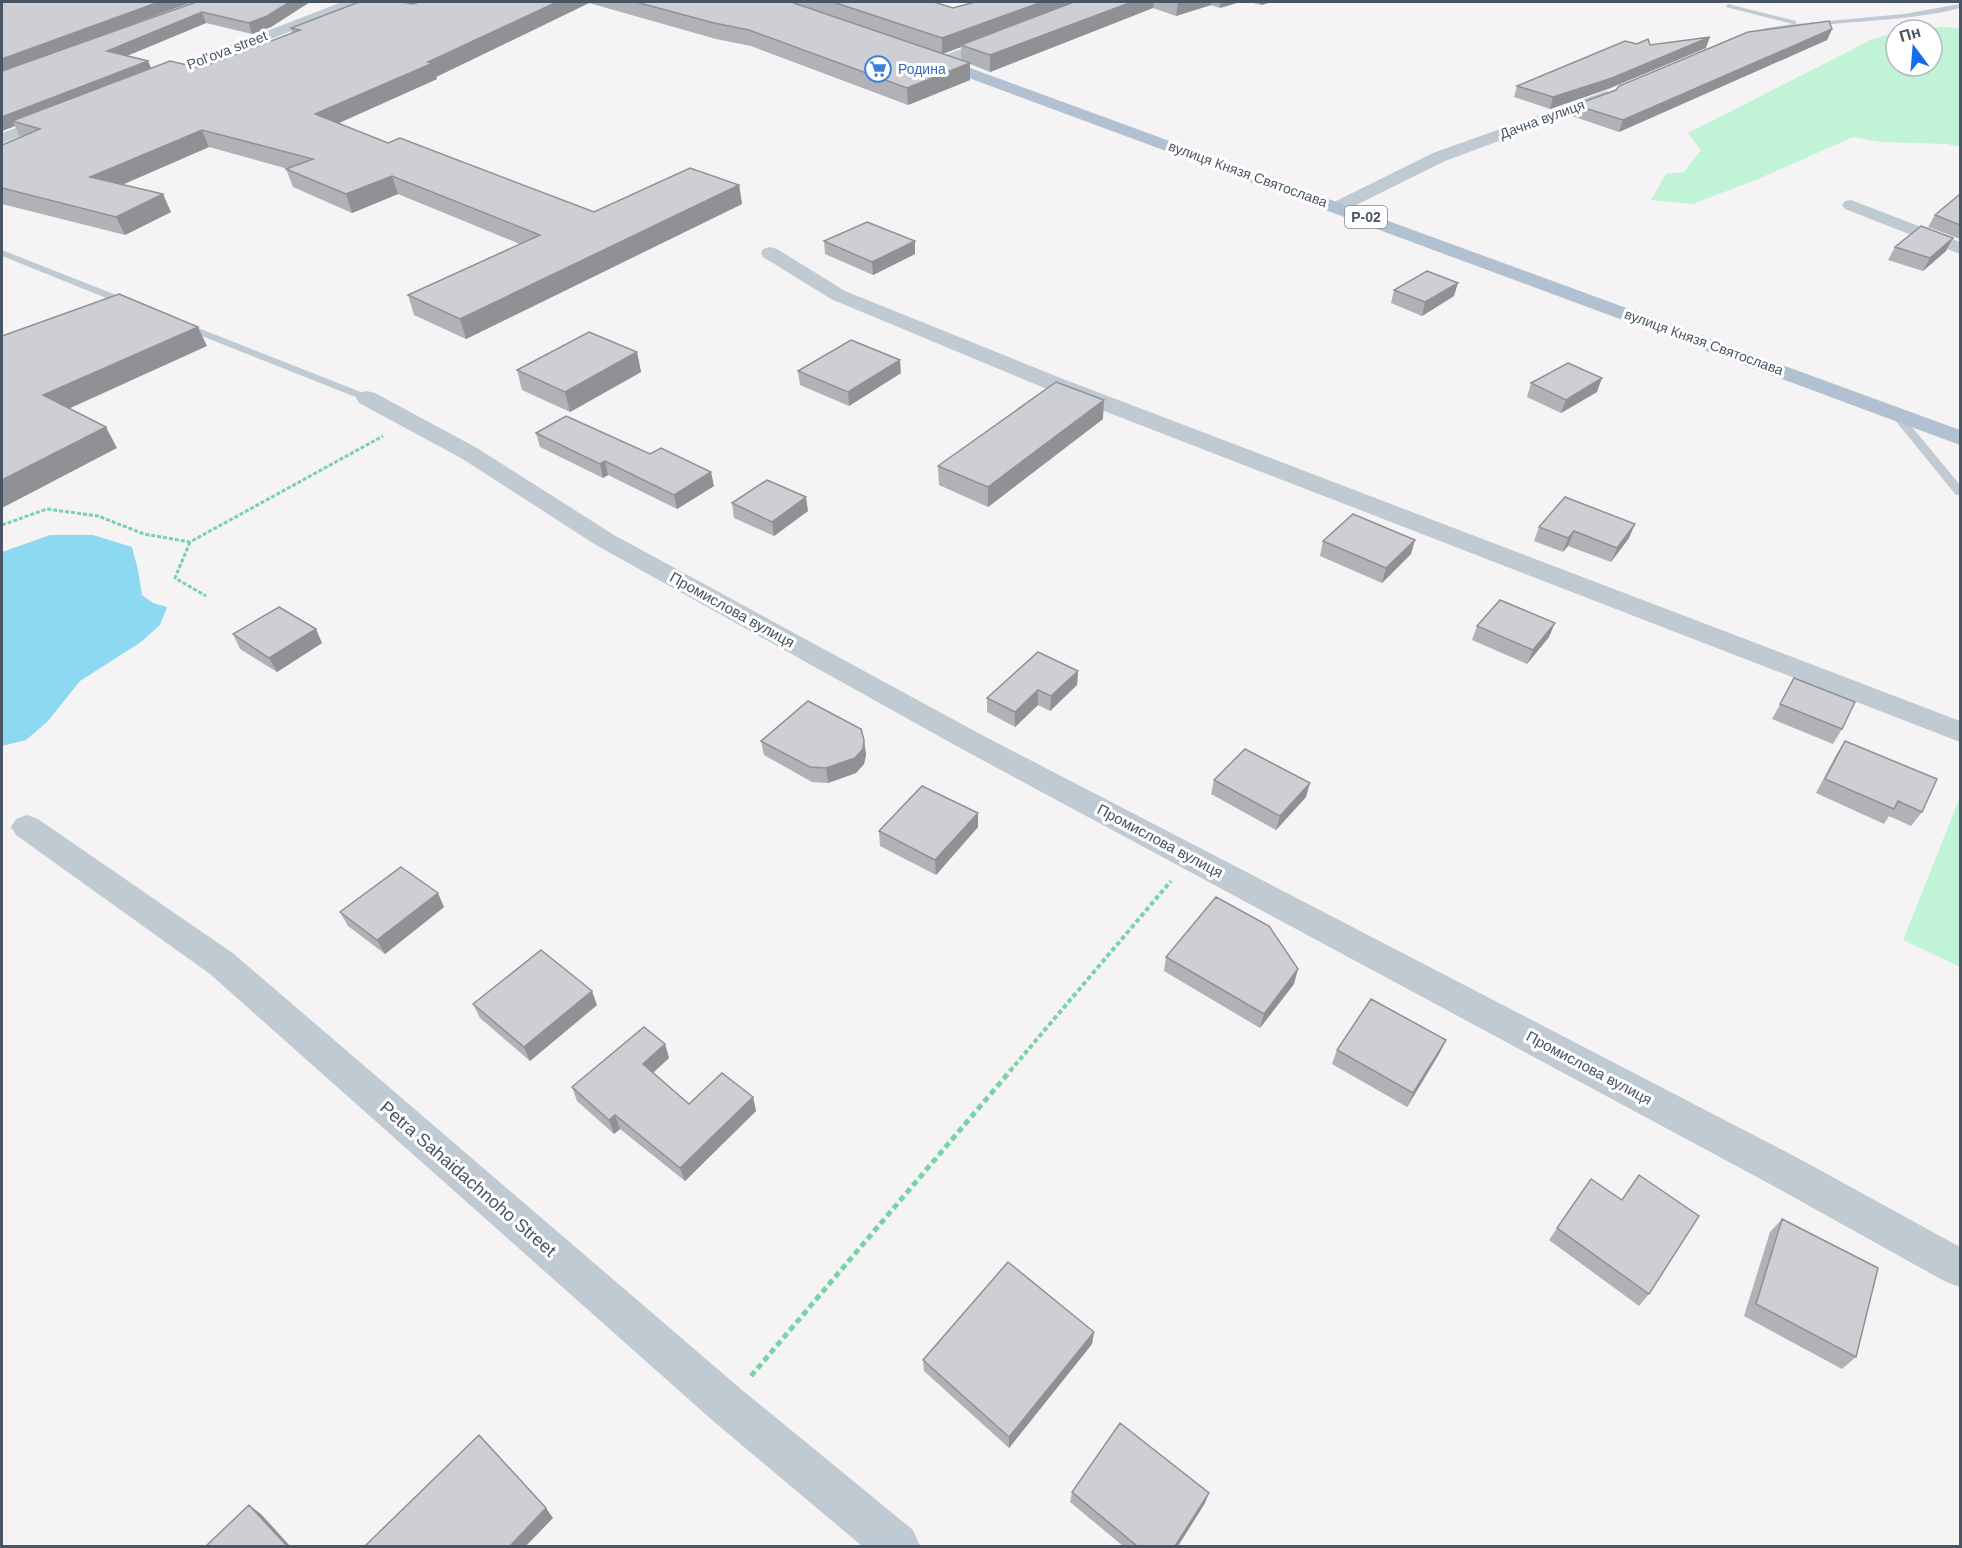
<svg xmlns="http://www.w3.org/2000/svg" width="1962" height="1548" viewBox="0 0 1962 1548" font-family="Helvetica,sans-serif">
  <rect width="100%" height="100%" fill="#f5f3f3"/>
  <!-- green -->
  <path fill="#c1f3d6" d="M1943,27L1960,28V147L1947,144L1881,142L1853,137L1758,179L1693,204L1651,200L1666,174L1684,172L1701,150L1688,133L1871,40L1896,32V66H1932V30H1908Z
    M1960,797V967L1903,940Z"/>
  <!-- water -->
  <path fill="#8dd9f1" d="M50,535H93L132,547L138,570L142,595L153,603L167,607L160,625L141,642L80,681L47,722L26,740L2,746V552Z"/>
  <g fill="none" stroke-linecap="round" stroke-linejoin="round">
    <!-- path-far2 -->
    <path stroke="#77d3a8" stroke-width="3" stroke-dasharray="4 2" stroke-linecap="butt" d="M2,525L47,509L98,516L144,534L190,542L383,436
      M190,542L175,578L206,596"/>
    <!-- path-far1 -->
    <path stroke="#77d3a8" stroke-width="4" stroke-dasharray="4.5 3" stroke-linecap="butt" d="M1010,1071L1171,881"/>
    <!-- path -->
    <path stroke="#77d3a8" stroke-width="5" stroke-dasharray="6 4" stroke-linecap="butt" d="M751,1376L1011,1070"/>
    <!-- lane -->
    <path fill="#c0cad2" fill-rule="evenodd" d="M1728,4L1796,21V24L1904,14L1960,4V8C1890,26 1815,18 1745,39L1742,35L1766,28L1793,24L1726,7Z
      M2,250L134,302L135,304L126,306L2,256Z
      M183,322L371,396L373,398L367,401L363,400L179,327L178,325Z
      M1894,409L1898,410L1960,485V495H1956L1890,414L1888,412Z"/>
    <!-- street -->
    <path fill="#c0cad2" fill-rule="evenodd" d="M342,2H360L358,5L155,84L150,86L142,81L145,78Z
      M1000,34L1007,38L1005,41L945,65L940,66L933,62L935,59Z
      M1606,91L1612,93L1614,96L1612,99L1445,161L1344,211H1332L1329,207L1332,203L1433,153Z
      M55,113L63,118L61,121L2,143V133Z
      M1851,200L1960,242V254L1845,209L1842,205L1845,201Z
      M770,247L777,249L845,291L1058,377L1960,721V742L1042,387L831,299L763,257L761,253L763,249Z
      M367,391L375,393L477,448L614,535L980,734L1796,1157L1960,1247V1287L1946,1282L1768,1183L960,748L596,545L461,458L359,403L356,398L359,393Z
      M27,815L38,819L234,954L742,1390L913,1530L920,1546H862L712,1420L210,974L16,835L11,827L16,819Z"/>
    <!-- primary -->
    <path fill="#b2c1d2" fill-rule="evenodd" d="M929,53L1960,430V445L923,61L921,58Z"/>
  </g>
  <!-- wall -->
  <path fill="#b0b2b7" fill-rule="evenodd" d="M2,2H192L50,54L196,2H310L271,27L252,34L206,23L127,56L151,68H200L292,33L291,28L413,4L419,2H934L953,8L975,2H1240L1220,8L1211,5L1176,16L1153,8L990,72L970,64V80L908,105L751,46L716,39L589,3L436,77L437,79L339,123L388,143L594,212L739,185L742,204L466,339L414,315L408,295L520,244L398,194L352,213L293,187L286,169H288L209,147L123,184L171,212L125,235L2,204V145L20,137L15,126L2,131ZM961,47V60L943,54Z
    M1249,2H1272L1261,5Z
    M1832,29L1827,40L1619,132L1572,116L1575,105Z
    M1637,44L1706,48L1608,89L1550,109L1514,97L1517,86Z
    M1960,194V239L1928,227L1935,215Z
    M824,241H915V254L873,275L825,254Z
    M1895,247L1946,251L1923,271L1888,260Z
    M1394,290L1454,296L1422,316L1391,303Z
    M637,352L641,372L570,412L522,390L517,370Z
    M798,371L901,373L849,406L800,385Z
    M1531,383L1597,392L1561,413L1527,397Z
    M1103,419L988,507L939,485L938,466Z
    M536,433L650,454L714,486L677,509L608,475L603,478L540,447Z
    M732,503L808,511L774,536L734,518Z
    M1539,527L1629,538L1611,562L1568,546L1563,552L1534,541Z
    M1323,541L1411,554L1382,583L1320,556Z
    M1477,626L1549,637L1527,664L1472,640Z
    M233,634L322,643L277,672L240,649Z
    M1078,671L1077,685L1050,711L1038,705L1015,727L987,712V698Z
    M1794,679L1842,729L1833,744L1772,719Z
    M864,740L866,755L864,764L856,773L828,783L812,782L764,755L761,741Z
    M1845,741L1922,812L1911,826L1889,816L1884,824L1816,793L1836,755Z
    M1214,780L1306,797L1276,830L1211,794Z
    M978,813V827L936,875L880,846L879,831Z
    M444,907L385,954L348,926L340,912Z
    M1166,957L1294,984L1260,1028L1164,971Z
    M473,1004L597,1005L530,1061L480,1018Z
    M1446,1040L1439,1054L1407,1107L1332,1064L1337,1050Z
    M665,1044L669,1058L653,1073L689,1104L753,1097L756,1111L685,1181L620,1129L614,1134L577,1101L572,1087Z
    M1591,1179L1649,1294L1639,1306L1549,1240Z
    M1782,1219L1856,1357L1842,1369L1744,1316L1770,1232Z
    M1094,1332L1092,1344L1009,1448L924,1371L923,1360Z
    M1072,1492L1205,1503L1178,1546H1123L1070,1502Z"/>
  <!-- shaded-wall -->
  <path fill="#909195" d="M159,2H192L2,72V59Z
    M290,2H310L271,27L252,34L249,23Z
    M557,2H588L589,3L436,77L437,79L321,131L315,114Z
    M1042,2H1083L961,45V47L942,54V38Z
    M1132,2H1154L1153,8L990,72V55Z
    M1178,2H1211V5L1176,16Z
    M1221,2H1240L1220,8Z
    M1261,2H1272L1261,5Z
    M202,12L206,23L112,62L107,51Z
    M1832,29L1827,40L1619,132L1623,120Z
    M1710,37L1706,48L1608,89L1550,109L1553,97Z
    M148,61L153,72L12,121L15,126L2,131V117Z
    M970,63V80L908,105L907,88Z
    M202,130L209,147L99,195L90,177Z
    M392,176L398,194L352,213L346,194Z
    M739,185L742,204L466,339L460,319Z
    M163,194L171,212L125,235L116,217Z
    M1953,238L1946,251L1923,271L1930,258Z
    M915,241V254L873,275L872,262Z
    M1458,283L1454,296L1422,316L1425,302Z
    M198,327L207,346L55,415L43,395Z
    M637,352L641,372L570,412L565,392Z
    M900,360L901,373L849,406L848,392Z
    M1602,378L1597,392L1561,413L1566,400Z
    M1104,400L1103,419L988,507V487Z
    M106,427L117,448L2,508V480Z
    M605,461L608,475L603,478L600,464Z
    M711,472L714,486L677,509L674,495Z
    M806,497L808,511L774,536L772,522Z
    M1635,524L1629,538L1611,562L1617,548Z
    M1574,531L1568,546L1563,552L1568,538Z
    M1415,540L1411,554L1382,583L1386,568Z
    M1555,623L1549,637L1527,664L1533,650Z
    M316,629L322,643L277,672L269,658Z
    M1078,671L1077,685L1050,711L1051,696Z
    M1038,690V705L1015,727V712Z
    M864,740L866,755L864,764L856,773L828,783L826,768Z
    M1310,783L1306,797L1276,830L1280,816Z
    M978,813V827L936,875L935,860Z
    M438,893L444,907L385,954L377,940Z
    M1298,969L1294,984L1260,1028L1264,1014Z
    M592,991L597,1005L530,1061L524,1047Z
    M1446,1040L1439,1054L1407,1107L1413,1093Z
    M665,1044L669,1058L648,1077L643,1064Z
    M753,1097L756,1111L685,1181L680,1168Z
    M615,1115L620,1129L614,1134L609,1120Z
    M1094,1332L1092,1344L1009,1448V1437Z
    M1209,1493L1205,1503L1178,1546H1175Z
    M249,1505L261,1514L290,1546H287Z
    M546,1508L553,1518L526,1546H510Z"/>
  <!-- building -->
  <path fill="#cdcfd5" stroke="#909195" stroke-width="1.5" d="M2,2H159L2,59Z
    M196,2H290L267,16L249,23L202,12L107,51L148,61L2,117V71Z
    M359,2H402L413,4L419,2H557L428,62L433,63L315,114L388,143L400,138L594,212L690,168L739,185L460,319L408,295L540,235L392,176L346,194L286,169L313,159L202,130L90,177L163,194L116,217L2,188V145L40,129L12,121L170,61L200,68L300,30L291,28Z
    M636,2H791L970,63L907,88L749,30L714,23Z
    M833,2H934L953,8L975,2H1042L942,38Z
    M1074,2H1132L990,55L961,45Z
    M1829,21L1832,29L1623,120L1575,105L1616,90L1619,86L1748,32Z
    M1710,37L1612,78L1553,97L1517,86L1625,41L1637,44L1648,39L1650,45Z
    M1960,194V225L1935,215Z
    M867,222L915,241L872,262L824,241Z
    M1921,226L1953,238L1930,258L1895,247Z
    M1427,271L1458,283L1425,302L1394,290Z
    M119,294L198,327L43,395L106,427L2,480V336Z
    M589,332L637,352L565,392L517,370Z
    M851,340L900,360L848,392L798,371Z
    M1568,363L1602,378L1566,400L1531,383Z
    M1056,382L1104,400L988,487L938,466Z
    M566,416L650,454L661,448L711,472L674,495L605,461L600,464L536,433Z
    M767,480L806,497L772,522L732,503Z
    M1565,497L1635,524L1617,548L1574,531L1568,538L1539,527Z
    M1353,514L1415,540L1386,568L1323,541Z
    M1500,600L1555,623L1533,650L1477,626Z
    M279,607L316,629L269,658L233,634Z
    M1038,652L1078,671L1051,696L1038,690L1015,712L987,698Z
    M1794,678L1855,702L1842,729L1780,704Z
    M808,701L861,729L864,740L863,749L855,758L826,768L810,767L761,741Z
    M1845,741L1937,779L1922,812L1898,801L1894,809L1825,779Z
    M1245,749L1310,783L1280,816L1214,780Z
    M922,786L978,813L935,860L879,831Z
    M401,867L438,893L377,940L340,912Z
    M1216,897L1269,926L1298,969L1264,1014L1166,957Z
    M541,950L592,991L524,1047L473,1004Z
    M1371,999L1446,1040L1413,1093L1337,1050Z
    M644,1027L665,1044L643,1064L689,1104L722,1073L753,1097L680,1168L615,1115L609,1120L572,1087Z
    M1639,1175L1699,1216L1649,1294L1557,1228L1591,1179L1622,1200Z
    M1782,1219L1878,1268L1856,1357L1756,1304Z
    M1008,1262L1094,1332L1009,1437L923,1360Z
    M1120,1423L1209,1493L1175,1546H1137L1072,1492Z
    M479,1435L546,1508L510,1546H365Z
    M249,1505L287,1546H206Z"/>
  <!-- icons -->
  <defs>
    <g id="supermarket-ring" transform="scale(1.35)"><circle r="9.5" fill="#fff" stroke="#3f7fe0" stroke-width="1.5"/><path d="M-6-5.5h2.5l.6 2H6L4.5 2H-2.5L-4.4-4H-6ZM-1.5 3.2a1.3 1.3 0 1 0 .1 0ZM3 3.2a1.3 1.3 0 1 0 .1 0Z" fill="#3f7fe0"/></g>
  </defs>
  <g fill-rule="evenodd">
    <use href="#supermarket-ring" x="878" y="69"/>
  </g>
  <g text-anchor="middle" stroke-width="6" stroke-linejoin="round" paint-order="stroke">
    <!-- far-street labels -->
    <g font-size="14" fill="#495562" stroke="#fff">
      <text transform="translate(227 50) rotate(-21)" y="5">Pol’ova street</text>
      <text transform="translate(1542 119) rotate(-20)" y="5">Дачна вулиця</text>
      <text transform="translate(1248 174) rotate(20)" y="5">вулиця Князя Святослава</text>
      <text transform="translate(1704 342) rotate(20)" y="5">вулиця Князя Святослава</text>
    </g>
    <!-- far-shop labels -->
    <g font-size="14" fill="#366cbe" stroke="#fff" text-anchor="start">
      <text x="898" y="74">Родина</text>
    </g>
    <!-- shield labels -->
    <rect fill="#fff" stroke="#808891" stroke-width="1.5" x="1345" y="206" width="42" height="22" rx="4.5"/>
    <g font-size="14" font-weight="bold" fill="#495562">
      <text x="1366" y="222">Р-02</text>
    </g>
    <!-- street labels -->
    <g font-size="15" fill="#495562" stroke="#fff">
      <text transform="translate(732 610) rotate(29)" y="5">Промислова вулиця</text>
      <text transform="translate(1160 841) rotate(28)" y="5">Промислова вулиця</text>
      <text transform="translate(1589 1068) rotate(28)" y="5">Промислова вулиця</text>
    </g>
    <!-- near-street labels -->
    <g font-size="18" fill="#495562" stroke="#fff">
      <text transform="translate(468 1179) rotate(41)" y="6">Petra Sahaidachnoho Street</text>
    </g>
  </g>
  <!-- border -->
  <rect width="1962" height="1548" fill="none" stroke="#495562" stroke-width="6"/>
  <!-- north arrow -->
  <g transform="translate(1914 48) rotate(344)"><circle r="28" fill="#ffffff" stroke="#b6bbc0" stroke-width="1.5"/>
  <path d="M0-4.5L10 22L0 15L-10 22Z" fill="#136def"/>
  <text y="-9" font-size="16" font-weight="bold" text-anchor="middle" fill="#495562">Пн</text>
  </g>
</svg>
